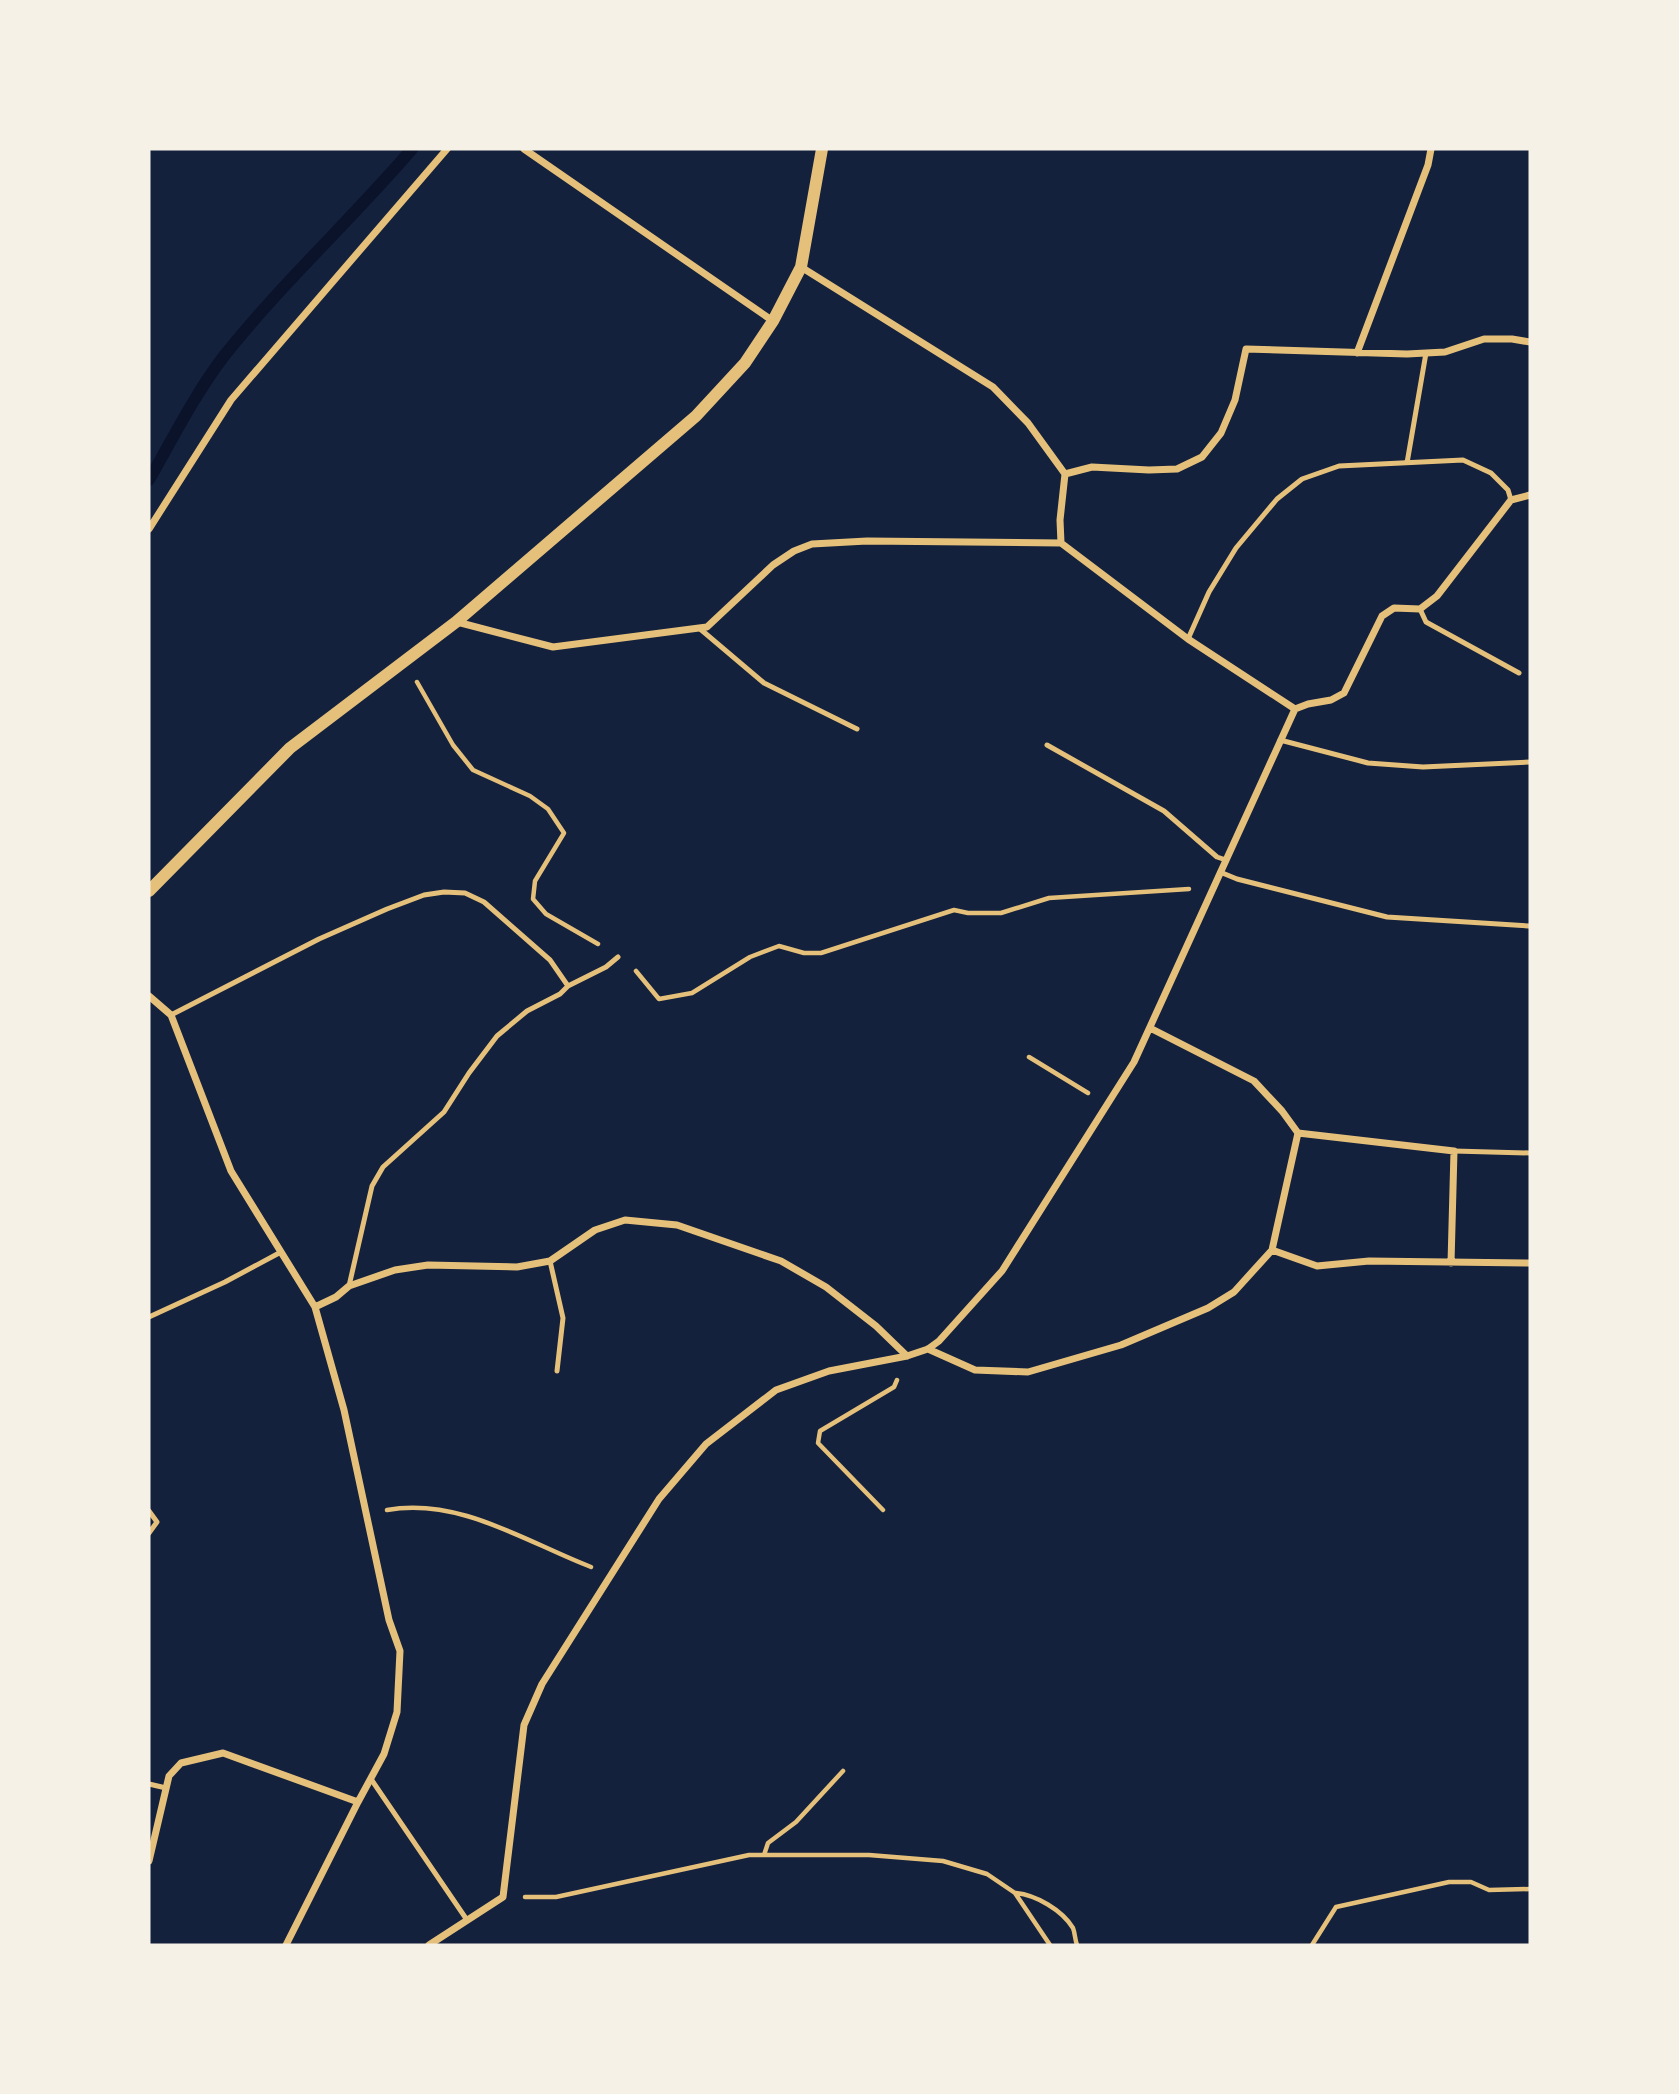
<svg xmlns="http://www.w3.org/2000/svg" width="1679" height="2094" viewBox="0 0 1679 2094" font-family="Cabin,sans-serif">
  <rect width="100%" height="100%" fill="#14213d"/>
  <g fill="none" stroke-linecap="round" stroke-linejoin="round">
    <!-- stream -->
    <path stroke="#0b132b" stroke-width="12" d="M149,480C173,438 195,394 224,356C282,283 352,219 412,149"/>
    <!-- path -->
    <path stroke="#e5c07b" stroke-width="4.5" d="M417,682L453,745L473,770L530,796L548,809L564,833L535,881L533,899L546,914L598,944
      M636,971L659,999L692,993L750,957L779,946L804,953H821L954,910L968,913H1001L1049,898L1189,889
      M1029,1057L1088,1093
      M387,1510C459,1497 526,1542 591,1567
      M883,1510L818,1443L820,1431L894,1387L897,1380
      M764,1855L768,1843L796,1822L843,1771
      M1016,1893C1036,1895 1062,1910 1073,1928C1075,1933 1075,1940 1077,1945
      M525,1897H556L749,1855H869L943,1861L987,1874L1015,1893L1050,1945
      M1312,1945L1336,1907L1449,1882H1471L1489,1890L1530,1889"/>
    <!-- service -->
    <path stroke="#e5c07b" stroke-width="5" d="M1407,463L1426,353
      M1420,609L1426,622L1519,673
      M699,628L764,683L857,729
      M1188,639L1209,592L1236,548L1277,499L1302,479L1339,466L1463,460L1491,473L1508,490L1511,500
      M1280,740L1368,763L1423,767L1530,762
      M1047,745L1164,811L1217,857L1226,860
      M1220,872L1237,879L1387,917L1529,926
      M171,1015L319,939L387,909L424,895L444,892L465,893L484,902L550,960L568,986
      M1454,1151L1530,1153
      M550,1261L563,1318L557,1371
      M349,1286L372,1186L383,1167L444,1112L469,1073L497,1036L527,1011L560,994L568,986L606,967L618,957
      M149,1317L225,1282L281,1252
      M149,1511L157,1522L149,1533
      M371,1779L467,1920
      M149,1784L166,1788"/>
    <!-- minor -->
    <path stroke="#e5c07b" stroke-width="7" d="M524,149L773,321
      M1357,353L1428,165L1431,149
      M1065,474L1092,467L1149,470L1177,469L1202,457L1221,433L1235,400L1246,349L1407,354L1445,352L1484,339H1512L1530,342
      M149,529L231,400L447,149
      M457,622L553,647L699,628L707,627L773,565L794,551L812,544L867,541L1061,543
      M1295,709L1308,704L1331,700L1344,693L1382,616L1394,608L1420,609L1437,596L1511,500L1530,495
      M149,996L171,1015L231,1171L315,1307L344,1410L389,1620L400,1651L397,1712L384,1754L358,1802L286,1945
      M1150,1028L1254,1081L1282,1111L1298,1133
      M1272,1250L1298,1133L1454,1151L1451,1263
      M315,1307L336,1297L349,1286L395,1270L428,1265L517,1267L550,1261L595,1230L625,1220L677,1225L781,1261L826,1287L876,1326L907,1356
      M928,1349L975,1370L1028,1372L1121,1345L1208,1308L1234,1292L1272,1250L1317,1266L1369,1261L1530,1263
      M149,1861L169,1776L181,1763L223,1753L358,1802
      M429,1945L503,1897L524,1725L542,1684L659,1499L706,1444L776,1390L829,1371L907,1356L928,1349L939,1341L1002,1271L1134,1062L1295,709L1188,639L1061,543L1060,520L1065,474L1028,423L993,387L801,267"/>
    <!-- tertiary -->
    <path stroke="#e5c07b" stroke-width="12" d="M149,891L290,748L456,622L696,416L745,363L773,321L801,267L822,149"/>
  </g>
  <!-- border -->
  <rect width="1679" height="2094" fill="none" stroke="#f6f1e7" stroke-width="301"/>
</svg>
